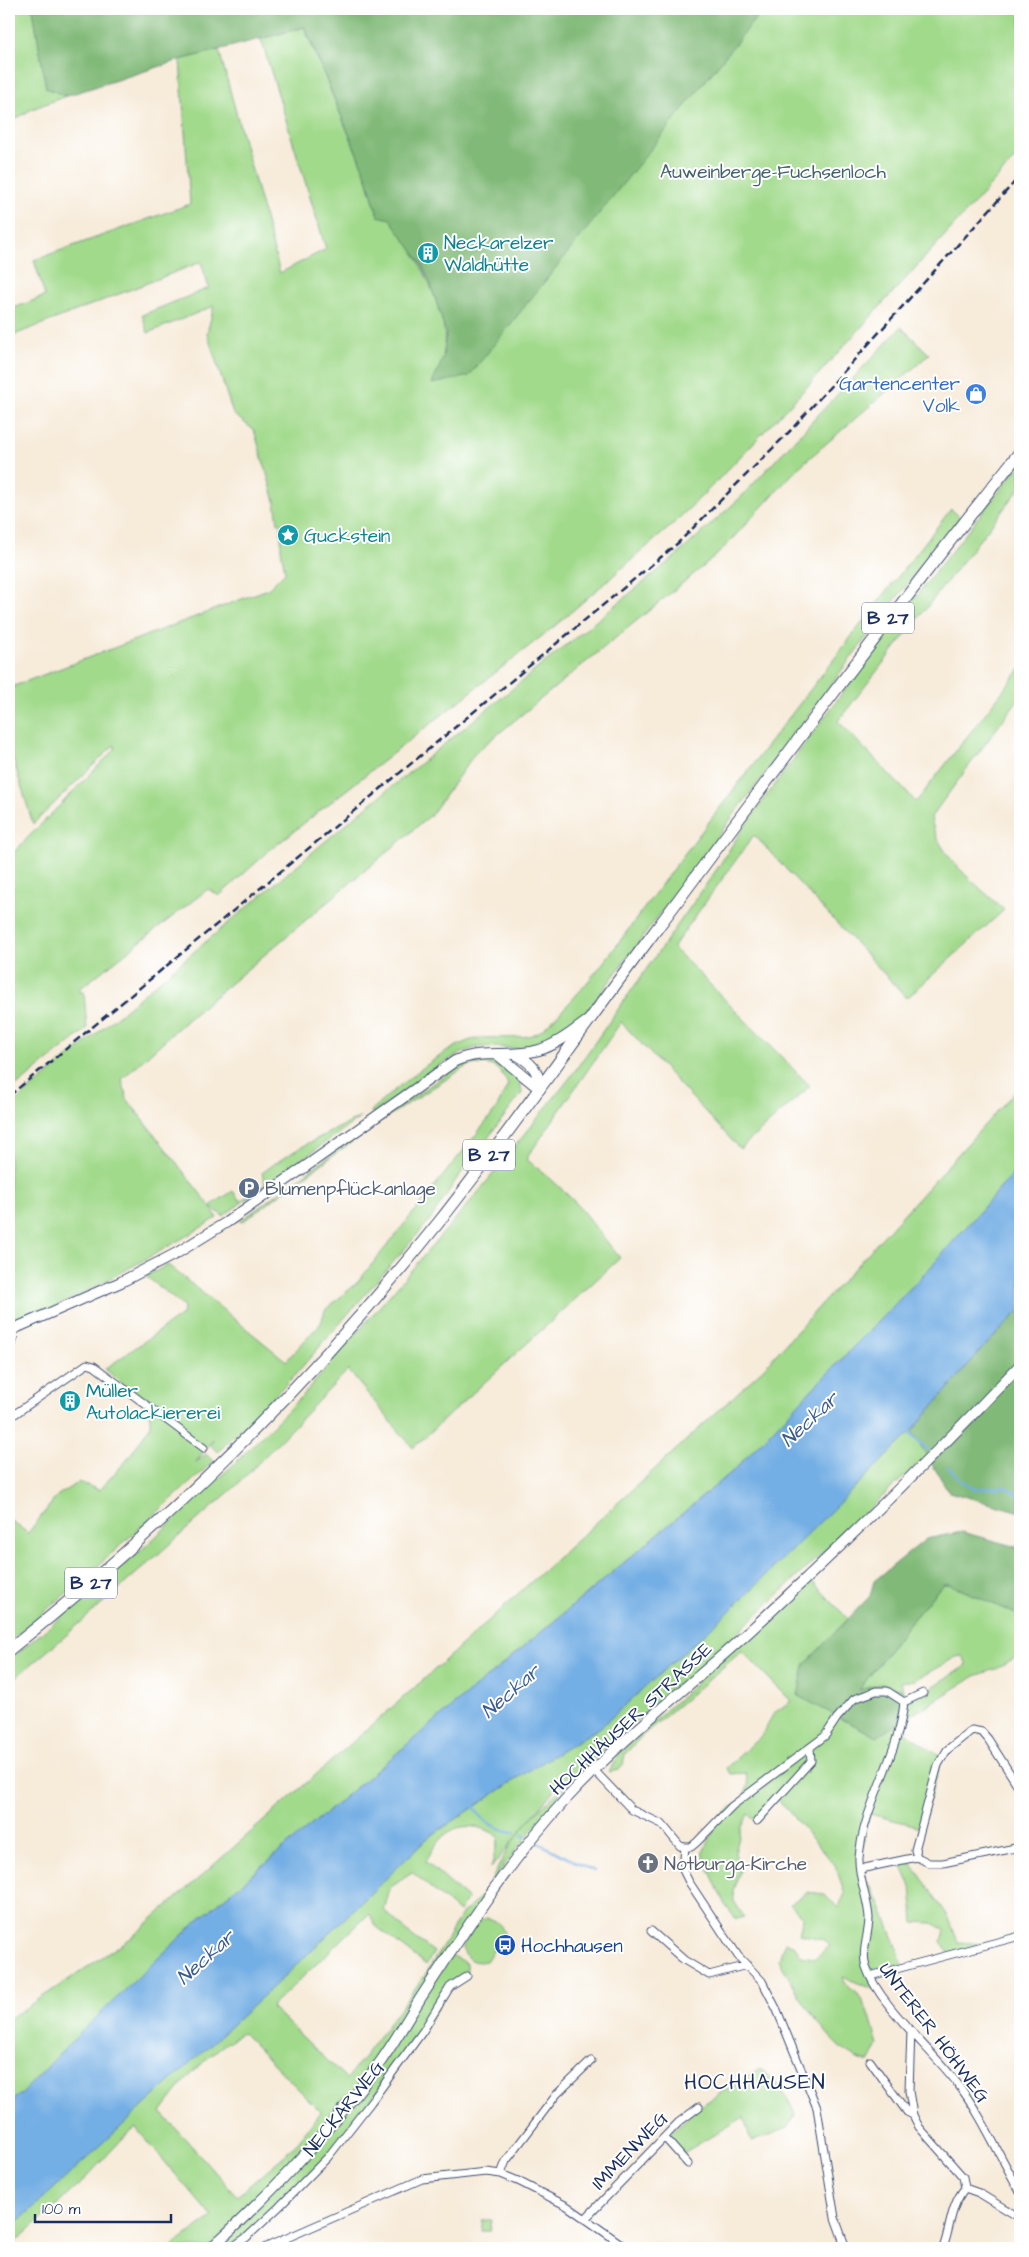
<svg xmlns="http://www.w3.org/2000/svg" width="1029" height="2257" viewBox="0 0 1029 2257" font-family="'Architects Daughter',sans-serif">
  <rect width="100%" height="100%" fill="#fff"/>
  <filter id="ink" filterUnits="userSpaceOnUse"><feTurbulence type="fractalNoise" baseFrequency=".02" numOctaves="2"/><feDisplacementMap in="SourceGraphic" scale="10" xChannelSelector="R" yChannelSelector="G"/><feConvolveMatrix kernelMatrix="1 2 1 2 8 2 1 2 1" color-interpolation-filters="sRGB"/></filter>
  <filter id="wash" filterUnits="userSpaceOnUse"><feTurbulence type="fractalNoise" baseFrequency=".0096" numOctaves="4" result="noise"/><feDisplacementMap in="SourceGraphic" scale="20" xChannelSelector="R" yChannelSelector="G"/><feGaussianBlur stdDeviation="1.12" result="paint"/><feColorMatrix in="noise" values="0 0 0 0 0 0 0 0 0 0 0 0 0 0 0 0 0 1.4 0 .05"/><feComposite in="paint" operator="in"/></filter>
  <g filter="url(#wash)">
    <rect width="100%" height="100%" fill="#f7ebd9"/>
    <!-- green -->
    <path fill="#a2da8c" stroke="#5e8475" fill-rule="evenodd" d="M9,9H33L46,88L66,96L32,109L9,123Z
      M675,9H1020V153L804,390L713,485L671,526L556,625L270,850L219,896L208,889L78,990L84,993L87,1029L9,1092V857L115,749L114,745L33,824L9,746V688L268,589L285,572L281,549V522L278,523L275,501L254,430L233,414L207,333L214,306L148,333L142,315L209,288L201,262L9,337V310L45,296L34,260L190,204L180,60L219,50L280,273L326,249L261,39L304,27L367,178L378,216L400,218L391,219C412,247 427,273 438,307C442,320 446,330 444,344Z
      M901,327L929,354L915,367L799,467L717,555L476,752L431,815L188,1019L122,1079L127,1099L210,1206L233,1191L240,1201L265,1185L262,1173C293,1149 326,1134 361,1117L223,1216L211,1207L217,1218C152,1257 86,1292 19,1326H9V1107L352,819L676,556L740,498Z
      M1020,465V488L838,721L916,802L1020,669V697L931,817C936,856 977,884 1004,910L907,998L754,835L673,947L810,1086L740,1149L621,1022L526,1159L550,1178L576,1203L620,1258L413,1448L348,1370L237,1485L63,1638L9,1683V1660L136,1555L233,1465L306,1392L476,1195L569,1079L717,869L745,825L886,634Z
      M951,509L960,517L880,619L586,1013C566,1033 547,1051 517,1049C502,1048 486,1044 471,1049C436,1063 405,1090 375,1113L370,1112C393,1090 439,1052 468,1041C489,1033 526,1044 543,1029C595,982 639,913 682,857C771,741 860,624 951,509Z
      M480,1059C500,1062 520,1070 522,1093L456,1180L430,1220L295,1375L218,1452L210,1445L213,1439L196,1462L206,1454L213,1461L203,1471L90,1573L9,1642V1524L11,1521L28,1533L58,1495L79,1482L99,1490L127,1460L150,1426V1407L105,1369L182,1315L184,1307L146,1276L168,1265L286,1361L321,1323L325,1310L357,1283L495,1111L508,1085C500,1065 488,1061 467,1066L379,1122L242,1222L240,1221L377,1121L463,1063Z
      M1020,1086V1166L929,1269L733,1471L197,1921L22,2093L9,2103V2019L131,1938L431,1673L666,1459L759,1373Z
      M912,1431L927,1455L669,1697L662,1698L583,1768L561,1781L491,1868L499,1836C464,1817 442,1827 426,1862L468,1899L459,1912L412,1872L391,1886L384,1910L407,1932L434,1952L426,1965L377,1927L369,1914L271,2007L347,2079L425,1975L463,1912C488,1898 497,1864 513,1841C528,1820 548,1799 569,1783L500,1871L482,1905L450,1954L467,1964V1976L450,1987L423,2031L328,2157L231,2248H170L212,2217L136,2128L123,2138L84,2180L9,2248V2230L429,1837L533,1768L602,1726ZM243,2033L321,2112L293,2148L237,2196L161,2112C182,2083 211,2049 243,2033Z
      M810,1579L848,1619L804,1665L837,1718L855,1725L923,1693L967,1665L962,1656L956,1657L915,1680L901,1682L903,1690C887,1685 873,1684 858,1691L908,1625L943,1584H949L1020,1616V1655L996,1669L975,1676L902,1721L901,1729L942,1758L921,1827L870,1814L866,1825L860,1869L878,1900L898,1949L902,1966L870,1976L881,1992L843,1977V1982L857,1992L870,2016L878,2045L870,2061C839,2065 791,1985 779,1959L785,1942L795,1946L801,1956L815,1958L830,1946L823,1939L799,1934L803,1918L790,1904L807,1892L825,1894L838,1908L845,1894L835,1865L777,1798L757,1821L748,1814L741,1829L735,1853L740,1871L733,1890L734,1901L744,1917L736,1919L725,1905L702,1854L713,1833L716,1820L745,1796L748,1785L746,1773L731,1774L726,1768L761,1736L774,1713L791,1701L742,1651L643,1735L625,1754L623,1765L619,1770L609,1772L618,1754Z
      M908,1858L948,1916L958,1942L988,1944L949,1954L942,1942L945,1930L932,1923L914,1922L911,1887L899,1860Z
      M487,1918C496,1920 500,1923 504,1932L503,1936L486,1961C473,1964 464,1959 463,1946L478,1921Z
      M760,2068C776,2083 788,2094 795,2116L788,2128L751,2142L744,2117L680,2155L665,2138L699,2107Z
      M483,2220H492L490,2231H481Z"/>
    <!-- forest -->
    <path fill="#81ba78" stroke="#4e746b" d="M33,9H763L469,376L432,384L443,358L446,333L430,282L421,263L390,219L378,216L367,178L305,27L180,60L66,96L46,88Z
      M1020,1310V1512L949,1492L912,1431L980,1351Z
      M962,1532L1020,1548V1616L949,1584H943L908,1625L859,1690L881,1684L903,1690L902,1721L877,1737L798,1696L804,1665L870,1596L874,1581L926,1539Z"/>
    <!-- water -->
    <path fill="#73aee4" stroke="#476ea1" d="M1020,1166V1310L980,1351L912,1431L733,1608L602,1726L533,1768L429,1837L286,1975L9,2230V2103L22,2093L79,2034L197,1921L733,1471L929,1269Z"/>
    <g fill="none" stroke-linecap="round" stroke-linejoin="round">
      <!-- stream -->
      <path stroke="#73aee4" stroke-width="2.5" d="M909,1433L928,1450
        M948,1467L963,1482L974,1489L1006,1487L1020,1496
        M474,1807C485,1823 496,1830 515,1832
        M522,1835L525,1836
        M536,1842L594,1871"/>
    </g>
  </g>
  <g filter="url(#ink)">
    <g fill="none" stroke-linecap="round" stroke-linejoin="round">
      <!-- street casing -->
      <g stroke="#3c4b70" stroke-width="9">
        <path id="street" d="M9,1415L12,1416L87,1364L94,1366L204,1448
          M904,1702C899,1756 863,1804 859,1858C858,1878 868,1898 869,1918C869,1934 861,1951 866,1967C879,2005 932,2050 957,2083C982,2115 999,2156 1020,2191
          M904,1702L923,1693
          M594,1770L632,1810L662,1824L680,1846L685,1847
          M757,1821L811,1761L810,1748
          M685,1847L683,1870L689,1882L738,1956L762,1981L777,2010L817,2108L835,2218L846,2248
          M685,1847H691L697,1842L732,1806L825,1736L837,1718L854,1699L876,1691H887L904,1702
          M917,1857L915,1850L938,1765L947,1750L972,1730L982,1732L988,1739L1020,1789
          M860,1869L917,1857L929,1863H943L1020,1847
          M651,1931L684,1960L709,1975L747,1965
          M870,1976L1020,1936
          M911,2030L909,2091L913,2115
          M870,2061L907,2112L913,2115L919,2127L963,2177L965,2188
          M665,2138L688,2164
          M501,2174L506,2161L557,2094L591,2061
          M585,2219L679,2122L699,2107
          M231,2248L247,2237L279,2207L328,2157L371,2102L423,2031L450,1987L467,1976
          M264,2248L422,2179L486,2172L501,2174L518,2181L567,2206L627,2248
          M943,2248C951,2227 950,2206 965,2188L979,2193L1020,2218"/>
      </g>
      <!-- secondary casing -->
      <g stroke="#3c4b70" stroke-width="12">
        <path id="secondary" d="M515,1054C531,1062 539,1070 540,1089
          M498,1055L540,1089
          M9,1326L13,1336L9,1348
          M11,1330L121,1282L177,1253L227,1222L455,1061C485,1048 508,1059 539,1050C556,1045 571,1033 586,1022
          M211,2248C274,2191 331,2130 381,2061C395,2041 407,2020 420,1999C465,1930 510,1860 566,1799C623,1737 691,1685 753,1628C845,1543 934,1456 1020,1365"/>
      </g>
      <!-- primary casing -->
      <g stroke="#3c4b70" stroke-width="13">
        <path id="primary" d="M9,1650C168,1524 312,1380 439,1222C511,1131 577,1035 647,942C769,778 892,613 1020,452"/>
      </g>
      <!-- street -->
      <use href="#street" stroke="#fff" stroke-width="7"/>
      <!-- secondary -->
      <use href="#secondary" stroke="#fff" stroke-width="10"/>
      <!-- primary -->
      <use href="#primary" stroke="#fff" stroke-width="11"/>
      <!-- rail -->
      <path stroke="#1b2f5e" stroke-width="2.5" stroke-dasharray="8 4" stroke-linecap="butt" d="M9,1096L678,543L791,430L1020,176"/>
    </g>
  </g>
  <!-- icons -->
  <defs>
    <g id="building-disc" transform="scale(1.125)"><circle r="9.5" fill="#0f9aa8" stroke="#fff"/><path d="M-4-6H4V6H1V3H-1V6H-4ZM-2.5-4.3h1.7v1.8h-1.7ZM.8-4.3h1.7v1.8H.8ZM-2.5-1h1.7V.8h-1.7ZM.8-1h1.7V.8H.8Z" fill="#fff"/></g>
    <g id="shop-disc" transform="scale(1.125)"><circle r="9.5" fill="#3f7fe0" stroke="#fff"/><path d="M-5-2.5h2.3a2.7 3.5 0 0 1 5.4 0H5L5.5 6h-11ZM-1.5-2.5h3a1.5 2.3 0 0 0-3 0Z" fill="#fff"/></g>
    <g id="sight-disc" transform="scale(1.125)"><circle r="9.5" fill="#0f9aa8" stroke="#fff"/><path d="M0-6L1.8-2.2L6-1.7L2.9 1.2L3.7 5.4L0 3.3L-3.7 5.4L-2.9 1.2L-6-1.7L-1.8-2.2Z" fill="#fff"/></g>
    <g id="parking-disc" transform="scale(1.125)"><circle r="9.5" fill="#5c6f8a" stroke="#fff"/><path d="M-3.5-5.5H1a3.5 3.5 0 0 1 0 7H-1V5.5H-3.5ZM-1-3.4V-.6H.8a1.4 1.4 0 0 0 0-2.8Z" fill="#fff"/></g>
    <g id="church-disc" transform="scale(1.125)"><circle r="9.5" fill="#6b7280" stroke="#fff"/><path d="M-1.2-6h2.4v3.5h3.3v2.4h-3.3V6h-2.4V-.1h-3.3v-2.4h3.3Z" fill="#fff"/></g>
    <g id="bus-disc" transform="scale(1.125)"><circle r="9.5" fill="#1a4fb4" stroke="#fff"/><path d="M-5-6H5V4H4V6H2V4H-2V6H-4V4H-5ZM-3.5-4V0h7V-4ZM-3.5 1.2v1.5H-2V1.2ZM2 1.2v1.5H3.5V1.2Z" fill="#fff"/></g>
  </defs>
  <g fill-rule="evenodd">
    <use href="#building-disc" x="428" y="253"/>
    <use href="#shop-disc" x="976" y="394"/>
    <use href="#sight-disc" x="288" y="535"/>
    <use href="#parking-disc" x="249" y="1188"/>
    <use href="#building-disc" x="70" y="1401"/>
    <use href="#church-disc" x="648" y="1863"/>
    <use href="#bus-disc" x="505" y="1945"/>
  </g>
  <g text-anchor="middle" stroke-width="4" stroke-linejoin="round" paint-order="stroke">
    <!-- shield labels -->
    <g fill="#fff" stroke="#5f6d8e" stroke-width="1">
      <rect x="862" y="602.5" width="52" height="31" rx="4"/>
      <rect x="463" y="1139.5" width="52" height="31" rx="4"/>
      <rect x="65" y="1567.5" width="52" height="31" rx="4"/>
    </g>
    <g font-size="18" font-weight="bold" fill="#1b2f5e">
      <text x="888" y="624">B 27</text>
      <text x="489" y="1161">B 27</text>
      <text x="91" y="1589">B 27</text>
    </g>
    <!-- park labels -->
    <g font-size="19" fill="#44626c" stroke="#fff">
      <text x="773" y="178">Auweinberge-Fuchsenloch</text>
    </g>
    <!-- culture labels -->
    <g font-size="19" fill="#0d838f" stroke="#fff" text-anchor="start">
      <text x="444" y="249">Neckarelzer<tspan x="444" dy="22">Waldhütte</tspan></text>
      <text x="304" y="542">Guckstein</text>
      <text x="86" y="1397">Müller<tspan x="86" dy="22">Autolackiererei</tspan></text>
    </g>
    <!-- shop labels -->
    <g font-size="19" fill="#366cbe" stroke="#fff" text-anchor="end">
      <text x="960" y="390">Gartencenter<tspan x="960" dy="22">Volk</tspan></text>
    </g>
    <!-- service labels -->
    <g font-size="19" fill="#4e5e75" stroke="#fff" text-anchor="start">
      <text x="265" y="1195">Blumenpflückanlage</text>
    </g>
    <!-- street labels -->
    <g font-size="19" fill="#1b2f5e" stroke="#fff">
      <text transform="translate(630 1718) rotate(-43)" y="7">HOCHHÄUSER STRASSE</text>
      <text transform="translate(935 2032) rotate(53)" y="7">UNTERER HÖHWEG</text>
      <text transform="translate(343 2108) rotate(-51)" y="7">NECKARWEG</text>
      <text transform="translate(629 2150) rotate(-46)" y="7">IMMENWEG</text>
    </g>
    <!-- worship labels -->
    <g font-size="19" fill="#5b616d" stroke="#fff" text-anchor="start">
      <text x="664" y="1870">Notburga-Kirche</text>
    </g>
    <!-- transit labels -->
    <g font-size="19" fill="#164399" stroke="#fff" text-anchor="start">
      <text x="521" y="1952">Hochhausen</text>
    </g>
    <!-- water labels -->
    <g font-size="20" font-style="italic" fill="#3a5b8d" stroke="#fff">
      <text transform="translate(809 1419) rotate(-43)" y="7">Neckar</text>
      <text transform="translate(510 1691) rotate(-41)" y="7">Neckar</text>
      <text transform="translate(205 1957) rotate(-42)" y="7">Neckar</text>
    </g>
    <!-- quarter labels -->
    <g font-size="21" letter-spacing="1" fill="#1b2f5e" stroke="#fff">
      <text x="755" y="2089">HOCHHAUSEN</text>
    </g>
  </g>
  <!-- margin -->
  <rect width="1029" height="2257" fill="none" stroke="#fff" stroke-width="30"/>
  <!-- scale -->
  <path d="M35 2214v8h136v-8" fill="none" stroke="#1b2f5e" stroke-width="2.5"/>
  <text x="42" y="2214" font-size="15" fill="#1b2f5e" stroke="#ffffff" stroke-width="4" paint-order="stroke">100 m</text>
</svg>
